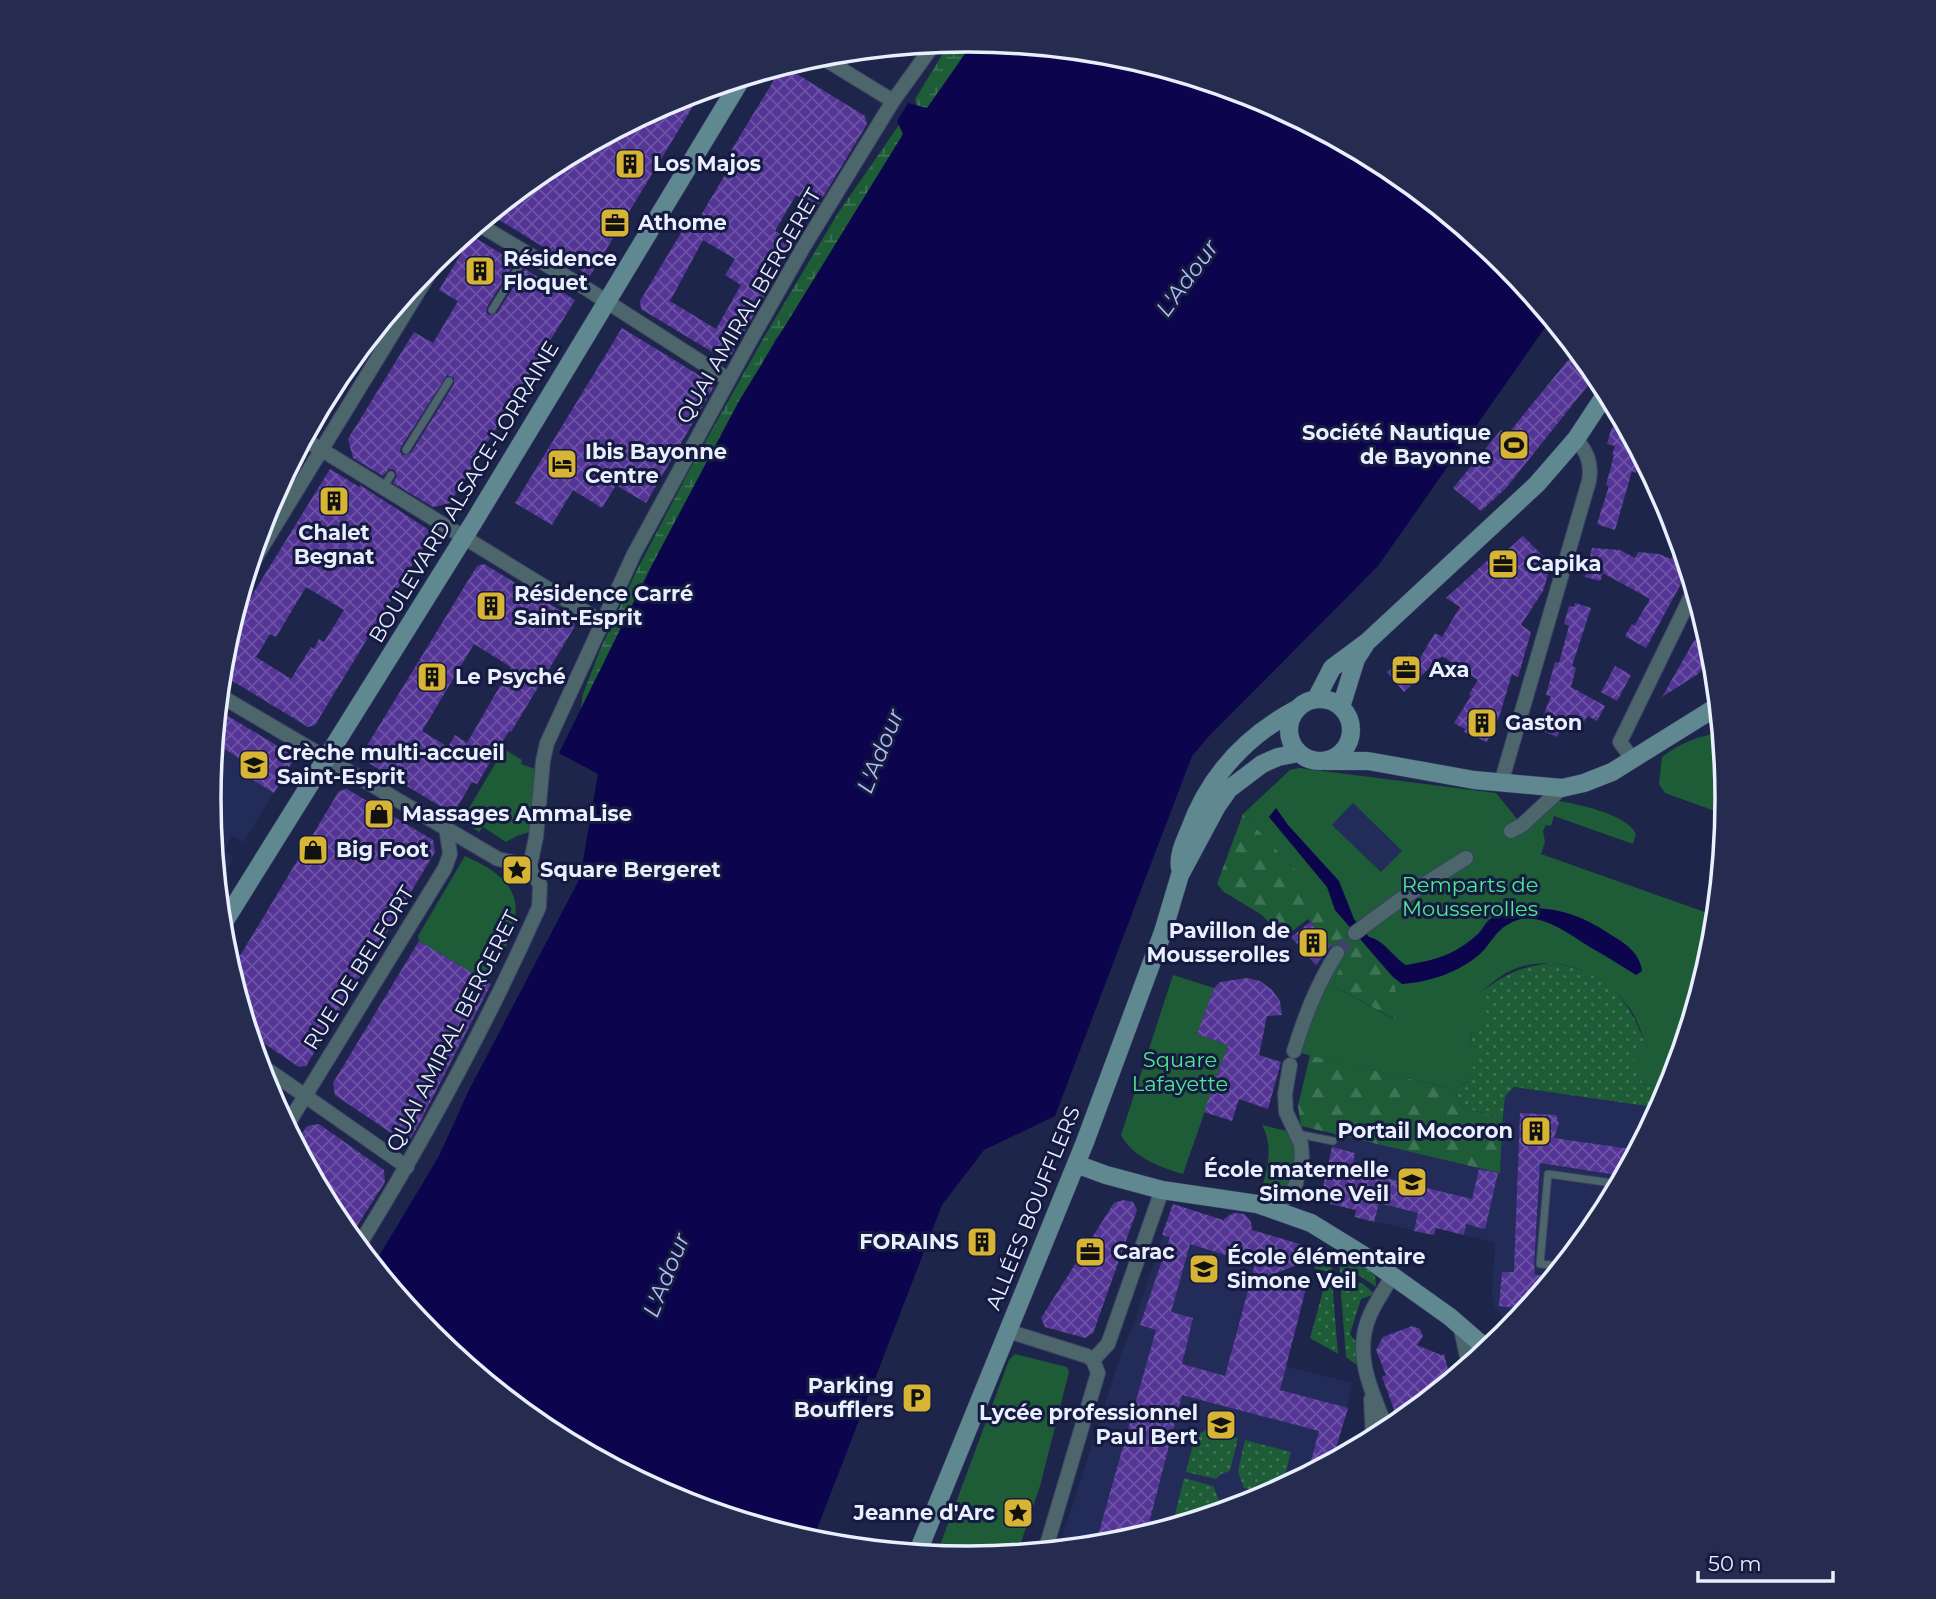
<svg xmlns="http://www.w3.org/2000/svg" width="1936" height="1599" viewBox="0 0 1936 1599" font-family="Montserrat,sans-serif">
  <defs>
    <pattern id="grass-dots" width="8" height="8" patternUnits="userSpaceOnUse" patternTransform="scale(1.75)"><rect width="8" height="8" fill="#1d5c36"/><path d="M2 2h.1M6 6h.1" fill="none" stroke="#3e7454" stroke-width="1.8" stroke-linecap="round"/></pattern>
    <pattern id="forest-firs" width="22" height="20" patternUnits="userSpaceOnUse" patternTransform="scale(1.75)"><rect width="22" height="20" fill="#1d5c36"/><path d="M5 1l3.5 6h-7zM16 11l3.5 6h-7z" fill="#3e7454"/></pattern>
    <pattern id="wetland-marsh" width="20" height="14" patternUnits="userSpaceOnUse" patternTransform="scale(1.75)"><rect width="20" height="14" fill="#1d5c36"/><path d="M1 5h8M5 5V1M11 12h8M15 12V8" fill="none" stroke="#3e7454"/></pattern>
    <pattern id="building-cross-hatch" width="8" height="8" patternUnits="userSpaceOnUse" patternTransform="scale(1.75)"><rect width="8" height="8" fill="#543596"/><path d="M0 0l8 8M0 8l8-8" fill="none" stroke="#6d53a6"/></pattern>
  </defs>
  <rect width="100%" height="100%" fill="#1e254b"/>
  <!-- built -->
  <path fill="#232b58" d="M361,348L365,350L317,429L311,426L337,377Z
    M218,710L291,754L293,761L244,842L232,836L224,851L234,858L217,886L209,799Z
    M1353,803L1402,851L1381,873L1332,825Z
    M1514,1087L1660,1108L1599,1222L1515,1324L1503,1317L1495,1307L1492,1294L1495,1243L1436,1228L1434,1235L1355,1217L1356,1210L1330,1204L1332,1194L1322,1192L1334,1134L1500,1173L1505,1096Z
    M1173,1204L1224,1221L1228,1215L1238,1212L1249,1217L1258,1265L1252,1273L1231,1352L1353,1383L1338,1442L1335,1450L1315,1445L1307,1475L1258,1501L1116,1544L1058,1550L1122,1351L1134,1323Z"/>
  <!-- grass -->
  <path fill="url(#grass-dots)" d="M1550,963C1595,968 1623,989 1640,1031C1643,1037 1648,1045 1648,1051C1648,1062 1645,1073 1643,1084L1670,1089L1660,1108L1514,1087L1505,1096L1503,1118L1463,1108L1453,1089L1469,1081L1477,1047L1469,1044L1479,993C1507,974 1516,968 1550,963Z
    M1339,1249L1371,1272L1375,1276L1376,1287L1360,1276L1340,1273Z
    M1313,1251L1330,1252L1332,1272L1315,1269Z
    M1317,1276L1332,1280L1338,1354L1310,1338L1323,1291Z
    M1340,1280L1362,1283L1375,1294L1361,1299L1350,1334L1357,1343L1358,1366L1346,1357Z
    M1206,1430L1238,1438L1230,1471L1221,1474L1216,1479L1186,1472L1195,1436Z
    M1245,1440L1291,1452L1282,1488L1271,1494L1244,1488L1238,1472Z
    M1184,1478L1213,1486L1220,1502L1217,1514L1176,1526L1173,1522Z"/>
  <!-- forest -->
  <path fill="url(#forest-firs)" d="M1243,814L1335,910L1393,977L1398,1000L1396,1020L1332,985L1343,961L1308,919L1283,938L1262,915L1224,892L1217,884Z
    M1310,1055L1453,1089L1463,1108L1503,1118L1500,1173L1301,1126L1298,1106Z"/>
  <!-- wetland -->
  <path fill="url(#wetland-marsh)" d="M968,40L978,41L931,108L918,110L915,100L917,96L950,42Z
    M899,125L904,131L898,145L802,304L775,340L581,708L583,694L600,650L636,572L690,469L763,339L838,213Z"/>
  <!-- green -->
  <path fill="#1d5c36" fill-rule="evenodd" d="M1721,732L1727,800L1726,815L1665,793L1659,784L1662,757C1680,743 1699,736 1721,732Z
    M504,749L522,760L521,764L538,770L532,831L517,836L506,842L483,827L479,832L462,820Z
    M1299,768L1496,793L1522,825L1553,800C1574,803 1628,814 1636,834L1633,844L1554,816L1551,826L1546,825L1543,831L1545,842L1541,854L1716,916L1713,948L1670,1089L1643,1084L1633,1068L1636,1050L1648,1048C1642,1036 1638,1020 1630,1009C1603,970 1551,950 1506,973C1497,978 1488,987 1480,992L1488,999L1481,1031H1471L1469,1044L1478,1047L1469,1081L1453,1089L1296,1052L1340,956L1343,961L1332,985L1395,1020C1399,999 1397,982 1384,965L1243,814L1290,770ZM1353,803L1402,851L1381,872L1332,825Z
    M465,856C477,862 489,867 499,876C535,906 504,950 488,982L419,941L418,936Z
    M1173,975L1214,988L1197,1034L1228,1045L1183,1174C1159,1167 1133,1157 1121,1135Z
    M1262,1125L1287,1131L1293,1138L1297,1161L1290,1186L1281,1194L1262,1189C1267,1167 1274,1147 1262,1125Z
    M1015,1354L1067,1367L1069,1372L1040,1486L1017,1554L968,1559L936,1556L1009,1360Z"/>
  <!-- water -->
  <path fill="#0c044c" d="M974,41L1117,55L1259,98L1390,168L1505,263L1551,319L1378,566L1210,735L1192,756L1055,1116L984,1150L942,1205L812,1542L677,1501L546,1431L431,1336L373,1266L439,1156L468,1092L580,878L598,774L559,753L652,565L739,401L903,134L897,121L908,103L927,108Z
    M1276,808L1288,825L1339,881L1354,919L1369,937C1384,940 1393,957 1406,965C1437,960 1454,955 1478,934C1483,929 1486,921 1492,918C1497,914 1506,913 1512,911C1547,903 1579,914 1608,933C1623,942 1640,952 1642,971L1636,975C1622,966 1609,958 1595,950C1570,936 1537,905 1507,925C1496,931 1490,944 1481,953C1460,972 1430,982 1402,984L1393,977L1335,910L1327,887L1269,817Z"/>
  <!-- building -->
  <path fill="url(#building-cross-hatch)" fill-rule="evenodd" d="M787,68L865,116L867,124L817,207L796,195L775,231L791,241L762,287L768,290L730,357L724,359L641,309L640,301L684,228L691,232L735,158L729,154L780,70ZM703,240L735,259L725,275L741,285L716,329L670,301Z
    M703,90L590,276L490,214L547,168L678,98Z
    M472,236L515,262L487,307L486,312L489,315L497,313L525,269L575,300L450,503L433,507L393,483L397,476L395,470L389,469L383,476L353,458L348,439L414,332L433,343L458,301L439,290ZM447,375L454,378V384L411,453L403,455L400,452L401,447Z
    M622,328L715,385L646,503L616,485L602,508L573,490L552,525L515,503Z
    M1580,354L1597,374L1506,488L1481,511L1453,488L1501,430L1507,435L1569,359L1574,362Z
    M1619,415L1641,458L1636,473L1632,471L1615,530L1597,524L1609,486L1606,485L1614,455H1612L1615,446L1607,444L1611,430Z
    M330,469L361,488L360,485L432,532L315,725L308,727L221,674L223,651L228,634ZM306,587L344,610L324,642L319,639L314,649L311,647L291,679L256,657L270,634L276,637Z
    M1523,536L1551,564L1543,591L1521,625L1531,632L1518,677L1512,674L1499,717L1487,742L1464,732L1465,729L1454,723L1471,696L1469,694L1478,680L1442,656L1404,692L1387,672L1409,654L1417,663L1435,633L1442,637L1460,607L1446,598L1498,551L1503,554Z
    M1679,539L1688,571L1646,648L1625,636L1632,624L1634,626L1650,599L1603,573L1600,581L1585,577L1592,548L1620,550L1635,558L1638,552L1659,554L1671,559Z
    M484,564L571,617L575,626L511,732L509,731L477,784L472,782L453,814L364,760L363,752L477,566ZM474,644L511,667L467,743L455,735L448,747L422,731Z
    M1575,603L1591,608L1572,666L1576,668L1571,687L1605,706L1597,721L1588,716L1580,727L1569,721L1568,725L1563,723L1557,737L1538,729L1551,696L1546,695L1555,662L1559,663L1569,626L1564,624L1569,606L1574,607Z
    M1695,639L1711,658L1698,674L1662,697Z
    M1615,666L1631,675L1617,701L1601,692Z
    M218,710L291,754L293,761L274,793L250,778L256,769L214,742Z
    M347,789L433,840L435,852L306,1066L299,1067L249,1033L231,971L339,791Z
    M1310,922L1331,946L1316,965L1291,937Z
    M419,941L491,984L421,1120L410,1140L403,1141L335,1095L333,1083Z
    M1247,978L1260,981L1272,990L1280,1001L1282,1015L1267,1016L1259,1055L1281,1062L1268,1109L1239,1099L1232,1121L1204,1112L1228,1045L1197,1034L1214,988L1220,982Z
    M1520,1113L1556,1115L1559,1123L1554,1138L1637,1150L1624,1176L1540,1163L1534,1264L1535,1275L1554,1276L1527,1309L1499,1306L1502,1272H1514Z
    M319,1124L384,1170L385,1182L350,1237L336,1221L295,1144L307,1126Z
    M1332,1147L1355,1153L1352,1170L1472,1199L1479,1169L1498,1173L1485,1229L1466,1224L1464,1235L1436,1228L1434,1235L1414,1231L1418,1213L1379,1203L1374,1222L1355,1217L1356,1210L1330,1204L1332,1194L1322,1192Z
    M1123,1200L1133,1202L1137,1210L1093,1333L1085,1338L1045,1327L1041,1318L1114,1203Z
    M1173,1204L1223,1220L1233,1213L1244,1214L1251,1222L1252,1230L1300,1244L1307,1261L1269,1276L1306,1288L1280,1390L1348,1408L1332,1461L1307,1475L1319,1431L1182,1395L1146,1535L1116,1544L1095,1546L1156,1330L1140,1325L1170,1237L1162,1235ZM1190,1244L1255,1264L1225,1376L1182,1364L1193,1318L1171,1312Z
    M1412,1326L1420,1329L1423,1336L1417,1345L1441,1355L1444,1354L1451,1381L1399,1423L1382,1377L1386,1375L1376,1350L1383,1337Z"/>
  <g fill="none" stroke-linecap="round" stroke-linejoin="round">
    <!-- street-tunnel -->
    <path stroke="#3d4366" stroke-width="14" stroke-dasharray="14 7" stroke-linecap="butt" d="M1337,953L1355,933"/>
    <!-- lane casing -->
    <g stroke="#3b4164" stroke-width="9">
      <path id="lane" d="M492,310L527,254
        M406,450L449,381
        M383,488L391,475
        M1298,1134L1333,1141
        M1563,1266L1540,1264L1548,1174L1619,1184"/>
    </g>
    <!-- street casing -->
    <g stroke="#3b4164" stroke-width="16">
      <path id="street" d="M818,55L893,101
        M478,224L587,289L729,380
        M304,439L602,622
        M248,570L440,256
        M219,695L498,859L530,866
        M1633,760L1620,742L1694,590
        M1501,783L1589,481C1592,463 1587,452 1576,439
        M1511,831L1522,825L1562,788
        M1355,933L1401,899L1466,858
        M1294,1051C1305,1016 1317,984 1337,953
        M258,1063L407,1167
        M286,1127L445,868L450,854L446,827
        M1276,1209L1295,1187L1302,1157L1301,1144L1286,1112L1285,1094L1290,1065
        M358,1247C425,1138 487,1024 539,907L540,885L530,866L536,837L543,761L547,743L634,554L749,343L804,246L893,101L934,44
        M1460,1325L1469,1366
        M1008,1331L1087,1356L1093,1360
        M1093,1360L1108,1344L1162,1190
        M1371,1399L1373,1440
        M1388,1432C1373,1394 1352,1355 1370,1315C1376,1301 1385,1289 1392,1276
        M1045,1551L1098,1373L1093,1360"/>
    </g>
    <!-- secondary casing -->
    <g stroke="#3b4164" stroke-width="19">
      <path id="secondary" d="M1289 730a31 31 0 1 1 62 0a31 31 0 1 1-62 0Z
        M1316,699L1332,668L1367,642L1537,484L1576,439L1607,392
        M1341,707L1356,659L1365,645
        M1327,761H1368L1474,780L1562,788L1584,783L1612,772L1718,706
        M1180,868C1178,855 1184,843 1189,831C1208,778 1245,737 1295,710
        M221,927L473,523L742,78
        M1076,1164L1106,1175L1162,1190L1257,1204L1311,1223L1363,1255L1450,1317L1488,1350
        M917,1554L1085,1142L1163,932L1180,875L1217,806L1229,789L1262,764L1278,757L1298,753"/>
    </g>
    <!-- lane -->
    <use href="#lane" stroke="#4c666c" stroke-width="7"/>
    <!-- street -->
    <use href="#street" stroke="#4c666c" stroke-width="14"/>
    <!-- secondary -->
    <use href="#secondary" stroke="#5f8891" stroke-width="18"/>
  </g>
  <!-- icons -->
  <defs>
    <g id="building-square" transform="scale(1.575)"><rect x="-9" y="-9" width="18" height="18" rx="4" fill="#d7b434" stroke="#151b40"/><path d="M-4-6H4V6H1V3H-1V6H-4ZM-2.5-4.3h1.7v1.8h-1.7ZM.8-4.3h1.7v1.8H.8ZM-2.5-1h1.7V.8h-1.7ZM.8-1h1.7V.8H.8Z" fill="#111"/></g>
    <g id="office-square" transform="scale(1.575)"><rect x="-9" y="-9" width="18" height="18" rx="4" fill="#d7b434" stroke="#151b40"/><path d="M-6-3h4V-5.5h4V-3h4V5H-6ZM-1-4.5V-3h2v-1.5ZM-6 0V1H6V0Z" fill="#111"/></g>
    <g id="stadium-square" transform="scale(1.575)"><rect x="-9" y="-9" width="18" height="18" rx="4" fill="#d7b434" stroke="#151b40"/><path d="M0-5a6.5 5 0 1 0 0 10a6.5 5 0 1 0 0-10ZM-3.5-1.8h7v3.6h-7Z" fill="#111"/></g>
    <g id="hotel-square" transform="scale(1.575)"><rect x="-9" y="-9" width="18" height="18" rx="4" fill="#d7b434" stroke="#151b40"/><path d="M-6-4.5h1.5V1H6V5H4.5V3h-9V5H-6ZM-4 0a1.8 1.8 0 1 1 3.6 0ZM.5 0V-2.5h3Q6-2.5 6 0Z" fill="#111"/></g>
    <g id="school-square" transform="scale(1.575)"><rect x="-9" y="-9" width="18" height="18" rx="4" fill="#d7b434" stroke="#151b40"/><path d="M0-5L7-2L0 1L-7-2ZM-4 1L0 2.5L4 1V4Q0 6-4 4Z" fill="#111"/></g>
    <g id="shop-square" transform="scale(1.575)"><rect x="-9" y="-9" width="18" height="18" rx="4" fill="#d7b434" stroke="#151b40"/><path d="M-5-2.5h2.3a2.7 3.5 0 0 1 5.4 0H5L5.5 6h-11ZM-1.5-2.5h3a1.5 2.3 0 0 0-3 0Z" fill="#111"/></g>
    <g id="sight-square" transform="scale(1.575)"><rect x="-9" y="-9" width="18" height="18" rx="4" fill="#d7b434" stroke="#151b40"/><path d="M0-6L1.8-2.2L6-1.7L2.9 1.2L3.7 5.4L0 3.3L-3.7 5.4L-2.9 1.2L-6-1.7L-1.8-2.2Z" fill="#111"/></g>
    <g id="parking-square" transform="scale(1.575)"><rect x="-9" y="-9" width="18" height="18" rx="4" fill="#d7b434" stroke="#151b40"/><path d="M-3.5-5.5H1a3.5 3.5 0 0 1 0 7H-1V5.5H-3.5ZM-1-3.4V-.6H.8a1.4 1.4 0 0 0 0-2.8Z" fill="#111"/></g>
  </defs>
  <g fill-rule="evenodd">
    <use href="#building-square" x="630" y="164"/>
    <use href="#office-square" x="615" y="223"/>
    <use href="#building-square" x="480" y="271"/>
    <use href="#stadium-square" x="1514" y="445"/>
    <use href="#hotel-square" x="562" y="464"/>
    <use href="#building-square" x="334" y="501"/>
    <use href="#office-square" x="1503" y="564"/>
    <use href="#building-square" x="491" y="606"/>
    <use href="#office-square" x="1406" y="670"/>
    <use href="#building-square" x="432" y="677"/>
    <use href="#building-square" x="1482" y="723"/>
    <use href="#school-square" x="254" y="765"/>
    <use href="#shop-square" x="379" y="814"/>
    <use href="#shop-square" x="313" y="850"/>
    <use href="#sight-square" x="517" y="870"/>
    <use href="#building-square" x="1313" y="943"/>
    <use href="#building-square" x="1536" y="1131"/>
    <use href="#school-square" x="1412" y="1182"/>
    <use href="#building-square" x="982" y="1242"/>
    <use href="#office-square" x="1090" y="1252"/>
    <use href="#school-square" x="1204" y="1269"/>
    <use href="#parking-square" x="917" y="1398"/>
    <use href="#school-square" x="1221" y="1425"/>
    <use href="#sight-square" x="1018" y="1513"/>
  </g>
  <g text-anchor="middle" stroke-width="6" stroke-linejoin="round" paint-order="stroke">
    <!-- poi labels -->
    <g font-size="21" font-weight="bold" fill="#eaeffe" stroke="#151b40" text-anchor="start">
      <text x="653" y="171">Los Majos</text>
      <text x="638" y="230">Athome</text>
      <text x="503" y="266">Résidence<tspan x="503" dy="24">Floquet</tspan></text>
      <text x="1491" y="440" text-anchor="end">Société Nautique<tspan x="1491" dy="24">de Bayonne</tspan></text>
      <text x="585" y="459">Ibis Bayonne<tspan x="585" dy="24">Centre</tspan></text>
      <text x="334" y="540" text-anchor="middle">Chalet<tspan x="334" dy="24">Begnat</tspan></text>
      <text x="1526" y="571">Capika</text>
      <text x="514" y="601">Résidence Carré<tspan x="514" dy="24">Saint-Esprit</tspan></text>
      <text x="1429" y="677">Axa</text>
      <text x="455" y="684">Le Psyché</text>
      <text x="1505" y="730">Gaston</text>
      <text x="277" y="760">Crèche multi-accueil<tspan x="277" dy="24">Saint-Esprit</tspan></text>
      <text x="402" y="821">Massages AmmaLise</text>
      <text x="336" y="857">Big Foot</text>
      <text x="540" y="877">Square Bergeret</text>
      <text x="1290" y="938" text-anchor="end">Pavillon de<tspan x="1290" dy="24">Mousserolles</tspan></text>
      <text x="1513" y="1138" text-anchor="end">Portail Mocoron</text>
      <text x="1389" y="1177" text-anchor="end">École maternelle<tspan x="1389" dy="24">Simone Veil</tspan></text>
      <text x="959" y="1249" text-anchor="end">FORAINS</text>
      <text x="1113" y="1259">Carac</text>
      <text x="1227" y="1264">École élémentaire<tspan x="1227" dy="24">Simone Veil</tspan></text>
      <text x="894" y="1393" text-anchor="end">Parking<tspan x="894" dy="24">Boufflers</tspan></text>
      <text x="1198" y="1420" text-anchor="end">Lycée professionnel<tspan x="1198" dy="24">Paul Bert</tspan></text>
      <text x="995" y="1520" text-anchor="end">Jeanne d'Arc</text>
    </g>
    <!-- street labels -->
    <g font-size="21" fill="#eaeffe" stroke="#151b40">
      <text transform="translate(749 306) rotate(-60)" y="7">QUAI AMIRAL BERGERET</text>
      <text transform="translate(464 492) rotate(-59)" y="7">BOULEVARD ALSACE-LORRAINE</text>
      <text transform="translate(359 968) rotate(-58)" y="7">RUE DE BELFORT</text>
      <text transform="translate(453 1031) rotate(-63)" y="7">QUAI AMIRAL BERGERET</text>
      <text transform="translate(1033 1208) rotate(-68)" y="7">ALLÉES BOUFFLERS</text>
    </g>
    <!-- park labels -->
    <g font-size="21" fill="#50e88e" stroke="#151b40">
      <text x="1470" y="892">Remparts de<tspan x="1470" dy="24">Mousserolles</tspan></text>
      <text x="1180" y="1067">Square<tspan x="1180" dy="24">Lafayette</tspan></text>
    </g>
    <!-- water labels -->
    <g font-size="23" font-style="italic" fill="#b0bdef" stroke="#151b40">
      <text transform="translate(1187 278) rotate(-54)" y="8">L'Adour</text>
      <text transform="translate(880 751) rotate(-68)" y="8">L'Adour</text>
      <text transform="translate(666 1275) rotate(-68)" y="8">L'Adour</text>
    </g>
  </g>
  <!-- crop -->
  <path d="M0 0H1936V1599H0ZM221 799a747 747 0 1 1 1494 0a747 747 0 1 1-1494 0Z" fill="#262c4f" fill-rule="evenodd"/>
  <path fill="none" stroke="#eaeffe" stroke-width="3.5" d="M221 799a747 747 0 1 1 1494 0a747 747 0 1 1-1494 0Z"/>
  <!-- scale -->
  <path d="M1698 1571v10h135v-10" fill="none" stroke="#eaeffe" stroke-width="3.5"/>
  <text x="1708" y="1571" font-size="21" fill="#eaeffe" stroke="#151b40" stroke-width="5" paint-order="stroke">50 m</text>
</svg>
